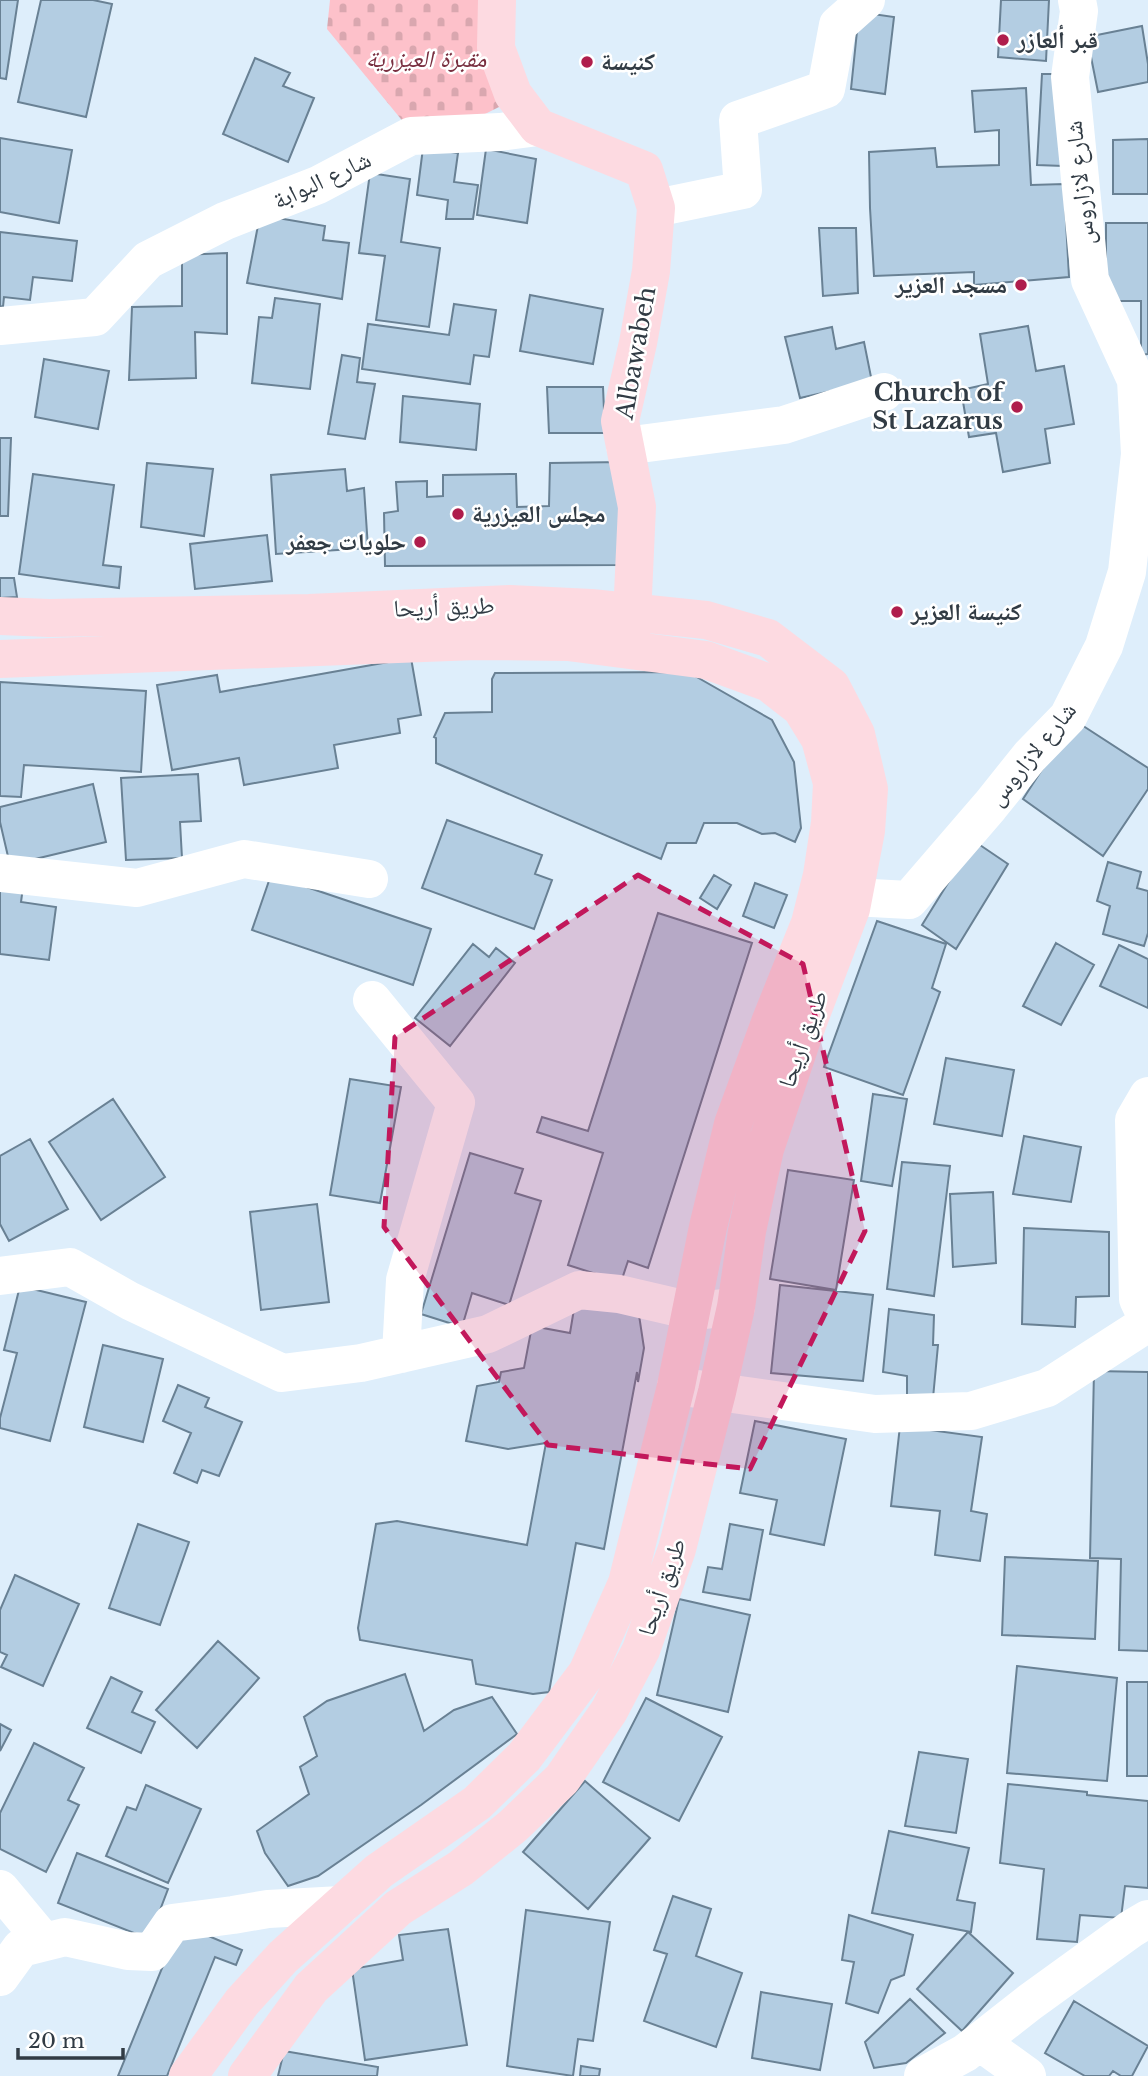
<svg xmlns="http://www.w3.org/2000/svg" width="1148" height="2076" viewBox="0 0 1148 2076" font-family="'Libre Baskerville','Noto Naskh Arabic',serif">
  <defs>
    <pattern id="cemetery-stones" width="16" height="16" patternUnits="userSpaceOnUse" patternTransform="scale(1.75)"><rect width="16" height="16" fill="#fdc1ca"/><path d="M2 7V4a2 2 0 0 1 4 0v3zM10 15v-3a2 2 0 0 1 4 0v3z" fill="#d9a7af"/></pattern>
  </defs>
  <rect width="100%" height="100%" fill="#deeefb"/>
  <!-- cemetery -->
  <path fill="url(#cemetery-stones)" d="M330,0H487L505,104L463,125L405,124L327,29Z"/>
  <!-- building -->
  <path fill="#b3cde2" stroke="#698194" stroke-width="2" d="M0,0H18L6,79L0,78Z
    M41,0H93L112,4L86,117L18,102Z
    M1001,0H1049L1046,61L998,57Z
    M859,12L894,17L885,94L851,89Z
    M1142,26L1148,64V82L1098,92L1087,37Z
    M255,58L290,73L283,86L314,98L288,162L223,134Z
    M1042,74H1066L1063,166L1037,165Z
    M1026,88L1031,185L1064,184L1069,277L974,285V272L874,276L870,208L869,152L935,148L937,167L999,165V130L975,132L972,91Z
    M0,138L72,150L59,223L0,212Z
    M1148,139V194H1113V140Z
    M423,148L458,153L454,182L478,185L473,219H446L448,200L417,195Z
    M486,149L536,159L527,223L477,215Z
    M370,173L410,179L401,242L440,248L429,327L376,320L385,256L359,253Z
    M260,215L325,226L323,240L349,243L342,299L247,283Z
    M1106,223H1148V354L1141,355V301H1106Z
    M819,228H856L858,293L823,296Z
    M0,232L77,241L72,281L33,277L30,300L4,297L3,307L0,306Z
    M227,253V334L195,332L196,378L129,380L132,307L182,306V255Z
    M530,295L603,309L593,364L520,351Z
    M275,298L320,304L310,389L252,383L259,317L272,318Z
    M454,304L496,310L489,357L474,355L470,384L362,369L368,324L449,335Z
    M1028,326L1036,371L1064,366L1074,424L1045,429L1050,463L1003,472L996,433L969,437L961,390L988,384L980,334Z
    M832,327L836,349L864,342L872,382L800,398L785,337Z
    M342,355L360,358L357,382L375,384L365,439L328,434Z
    M44,359L109,371L98,429L35,417Z
    M547,387H603L605,433H549Z
    M403,396L480,404L476,450L400,442Z
    M0,438H11L8,516H0Z
    M622,462L621,565L385,566L384,513L398,511L396,482L427,481V497L443,496V475L516,474L517,507L549,506L550,463Z
    M147,463L213,469L204,536L141,527Z
    M345,469L347,491L364,488L368,548L276,554L271,475Z
    M33,474L114,485L103,565L121,567L119,588L19,574Z
    M267,535L272,581L195,589L190,544Z
    M0,578H14L17,597L0,598Z
    M411,658L421,715L398,719L400,733L334,745L338,768L244,785L239,758L172,770L157,685L217,675L220,692Z
    M688,672L772,720L794,762L801,828L795,842L775,833L762,834L737,823H704L696,843H667L661,859L436,763V738L434,737L445,713L492,712V679L495,673Z
    M0,682L146,691L141,772L24,765L21,797L0,796Z
    M1074,720L1148,768V789L1103,856L1023,799Z
    M198,774L201,821L180,822L182,858L126,860L121,778Z
    M93,784L106,842L10,865L0,822V807Z
    M447,820L542,855L535,874L552,880L534,929L422,888Z
    M974,841L1008,864L956,949L922,925Z
    M1108,862L1141,872L1137,888L1148,891V933L1144,946L1103,934L1110,906L1097,901Z
    M271,875L431,929L413,985L252,930Z
    M714,875L731,885L717,909L700,898Z
    M755,883L787,895L774,928L743,916Z
    M0,884L23,887L21,902L56,907L49,960L0,954Z
    M658,913L752,943L648,1268L628,1261L621,1282L568,1265L603,1153L537,1132L542,1117L588,1131Z
    M877,921L946,944L932,988L940,992L903,1095L824,1067Z
    M1056,943L1094,965L1061,1025L1023,1006Z
    M473,944L489,957L496,948L515,963L450,1046L415,1018Z
    M1119,945L1148,959V1008L1100,986Z
    M946,1058L1014,1070L1002,1136L934,1124Z
    M350,1079L401,1087L380,1203L330,1195Z
    M873,1094L907,1099L892,1186L861,1181Z
    M113,1099L165,1177L101,1220L49,1142Z
    M1024,1136L1081,1147L1071,1202L1013,1194Z
    M30,1139L68,1209L9,1241L0,1224V1156Z
    M470,1153L523,1169L515,1193L541,1201L509,1305L472,1293L462,1327L421,1314Z
    M902,1162L950,1166L934,1296L887,1289Z
    M788,1170L854,1180L836,1290L770,1279Z
    M993,1192L996,1263L953,1267L950,1194Z
    M317,1204L329,1302L261,1310L250,1212Z
    M1024,1228L1109,1232V1296L1076,1297L1075,1327L1022,1324Z
    M780,1285L873,1295L863,1381L771,1373Z
    M20,1286L86,1302L50,1441L0,1428V1418L17,1353L4,1350Z
    M575,1303L639,1315L644,1348L638,1382L637,1372L604,1549L576,1543L549,1692L533,1694L476,1684L472,1660L360,1640L358,1628L376,1524L397,1521L527,1545L546,1443L508,1449L466,1441L477,1386L499,1382L501,1372L524,1368L532,1326L570,1333Z
    M889,1309L934,1315L933,1345H938L933,1398L907,1397V1376L883,1372Z
    M103,1345L163,1359L143,1442L84,1427Z
    M1094,1371L1148,1372V1651L1119,1650L1121,1559L1090,1558Z
    M178,1385L209,1398L205,1407L242,1422L219,1476L202,1470L197,1483L174,1473L191,1433L163,1421Z
    M755,1421L846,1439L824,1545L770,1534L777,1500L740,1493Z
    M900,1426L982,1437L971,1511L987,1514L980,1561L935,1555L940,1511L891,1506Z
    M138,1524L189,1542L160,1625L109,1608Z
    M730,1524L763,1530L750,1600L703,1592L708,1567L722,1569Z
    M1005,1557L1098,1561L1095,1639L1002,1635Z
    M15,1575L79,1604L43,1686L1,1667L7,1655L0,1652V1610Z
    M679,1599L750,1615L728,1712L657,1695Z
    M218,1641L259,1678L197,1748L156,1710Z
    M1017,1666L1117,1678L1107,1781L1007,1773Z
    M405,1674L424,1731L454,1710L492,1697L517,1734L421,1805L318,1876L288,1886L265,1853L257,1831L309,1794L300,1767L317,1756L304,1717L327,1701Z
    M111,1677L142,1692L132,1712L155,1722L141,1753L87,1728Z
    M1127,1682H1148V1776H1127Z
    M646,1698L722,1737L679,1821L603,1782Z
    M0,1724L11,1730L0,1751Z
    M34,1743L84,1768L68,1800L79,1805L46,1872L0,1849V1813Z
    M919,1752L968,1759L956,1833L905,1826Z
    M585,1781L650,1838L588,1909L523,1852Z
    M1008,1784L1087,1792V1795L1148,1801V1888L1125,1886L1121,1918L1080,1915L1077,1942L1037,1939L1044,1869L1000,1863Z
    M146,1785L201,1809L168,1883L106,1856L127,1807L136,1810Z
    M889,1831L969,1848L957,1900L975,1903L971,1932L872,1913Z
    M77,1853L168,1889L149,1939L58,1903Z
    M673,1896L711,1909L696,1956L742,1973L716,2047L644,2021L667,1954L654,1950Z
    M526,1910L610,1922L593,2041L578,2039L573,2076L507,2066Z
    M849,1915L913,1935L904,1975L891,1980L878,2013L846,2003L854,1962L842,1960Z
    M180,1924L242,1950L236,1965L215,1957L167,2076H118Z
    M448,1929L467,2045L365,2060L352,1969L403,1960L399,1935Z
    M968,1932L1013,1973L962,2031L917,1989Z
    M761,1992L832,2004L820,2070L752,2058Z
    M910,1999L945,2033L906,2063L874,2068L865,2042Z
    M1074,2001L1148,2046L1132,2076H1121L1113,2071L1109,2076H1085L1045,2053Z
    M284,2051L378,2067L377,2076H278Z
    M581,2066L600,2069L599,2076H580Z"/>
  <g fill="none" stroke-linecap="round" stroke-linejoin="round">
    <!-- street -->
    <path stroke="#fff" stroke-width="38" d="M656,208L743,190L738,120L826,89L838,25L866,0
      M0,326L95,317L148,260L225,221L318,185L411,136L500,132L538,127
      M625,446L784,425L884,392
      M0,873L137,888L244,859L369,879
      M853,897L909,900L990,806L1030,756L1068,717L1104,646L1127,572L1140,454L1136,380L1090,280L1070,77L1079,11L1077,0
      M372,1000L456,1103L405,1280L401,1354
      M1148,1096L1134,1120L1138,1299L1148,1320
      M0,1276L70,1267L130,1301L282,1373L361,1363L488,1334L579,1290L619,1294L692,1311L736,1307
      M676,1386L875,1414L971,1411L1047,1388L1148,1323
      M0,1889L44,1942
      M0,1977L21,1948L65,1937L128,1951L152,1952L172,1923L233,1915L268,1909L341,1905
      M980,2042L1027,2076
      M923,2076L965,2053L1030,2002L1131,1929L1148,1919"/>
    <!-- secondary -->
    <path stroke="#fddae1" stroke-width="38" d="M497,0L496,48L513,94L538,127L644,170L656,208L651,271L638,343L620,421L637,507L631,638
      M0,616L49,618L309,613L510,604L591,608L706,620L768,638L831,686L856,734L869,789L866,831L851,909L805,1030L765,1149L747,1231L736,1307L717,1392L677,1549L641,1650L609,1711L562,1779L513,1826L461,1868L398,1908L311,1988L247,2076
      M0,659L476,641L568,642L706,660L769,683L801,708L820,739L832,783L830,823L822,875L810,923L771,1020L733,1124L708,1227L676,1386L627,1583L587,1673L524,1757L477,1803L379,1871L283,1957L242,2002L188,2076"/>
  </g>
  <!-- marked area -->
  <path fill="#c2185b" fill-opacity="0.2" stroke="#c2185b" stroke-width="5" stroke-dasharray="14 9" stroke-linejoin="round" d="M638,875L803,964L865,1231L750,1469L548,1445L384,1227L395,1037Z"/>
  <!-- markers -->
  <g fill="#af1d4c" stroke="#fff" stroke-width="2.5">
    <circle cx="1003" cy="40" r="7"/>
    <circle cx="587" cy="62" r="7"/>
    <circle cx="1021" cy="285" r="7"/>
    <circle cx="1017" cy="407" r="7"/>
    <circle cx="458" cy="514" r="7"/>
    <circle cx="420" cy="542" r="7"/>
    <circle cx="897" cy="612" r="7"/>
  </g>
  <g text-anchor="middle" stroke-width="5" stroke-linejoin="round" paint-order="stroke">
    <!-- poi labels -->
    <g font-size="24" font-weight="bold" fill="#313b44" stroke="#fff" text-anchor="start">
      <text x="1017" y="48">قبر ألعازر</text>
      <text x="601" y="70">كنيسة</text>
      <text x="1007" y="293" text-anchor="end">مسجد العزير</text>
      <text x="1003" y="401" text-anchor="end">Church of<tspan x="1003" dy="28">St Lazarus</tspan></text>
      <text x="472" y="522">مجلس العيزرية</text>
      <text x="406" y="550" text-anchor="end">حلويات جعفر</text>
      <text x="911" y="620">كنيسة العزير</text>
    </g>
    <!-- park labels -->
    <g font-size="24" font-style="italic" fill="#792f40" stroke="#fff">
      <text x="426" y="67">مقبرة العيزرية</text>
    </g>
    <!-- street labels -->
    <g font-size="24" fill="#313b44" stroke="#fff">
      <text transform="translate(322 180) rotate(-25)" y="8">شارع البوابة</text>
      <text transform="translate(1080 183) rotate(-96)" y="8">شارع لازاروس</text>
      <text transform="translate(636 353) rotate(-80)" y="8">Albawabeh</text>
      <text transform="translate(444 607) rotate(-2)" y="8">طريق أريحا</text>
      <text transform="translate(1032 754) rotate(-51)" y="8">شارع لازاروس</text>
      <text transform="translate(803 1039) rotate(-70)" y="8">طريق أريحا</text>
      <text transform="translate(662 1587) rotate(-71)" y="8">طريق أريحا</text>
    </g>
  </g>
  <!-- scale -->
  <path d="M18 2048v10h105v-10" fill="none" stroke="#313b44" stroke-width="3.5"/>
  <text x="28" y="2048" font-size="21" fill="#313b44" stroke="#ffffff" stroke-width="5" paint-order="stroke">20 m</text>
</svg>
